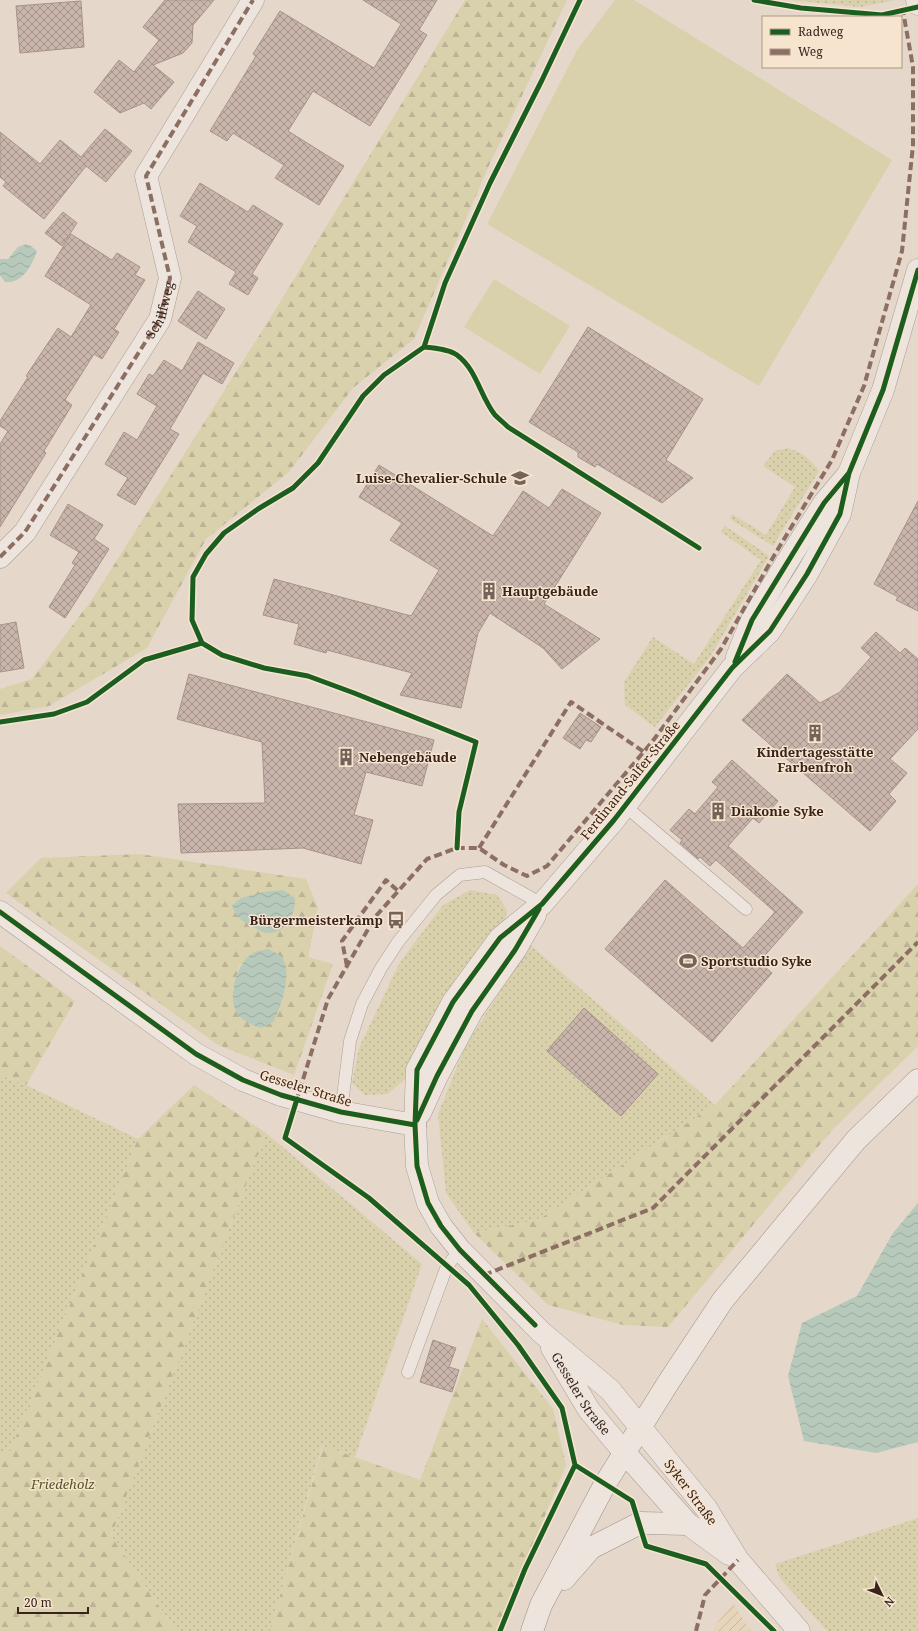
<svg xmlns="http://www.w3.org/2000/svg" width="918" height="1631" viewBox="0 0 918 1631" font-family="'Noto Serif',serif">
  <defs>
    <pattern id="farmland-furrows" width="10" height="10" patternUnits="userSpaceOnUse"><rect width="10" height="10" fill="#e6d5ba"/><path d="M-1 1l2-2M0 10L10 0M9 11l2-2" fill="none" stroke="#c6b79f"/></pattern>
    <pattern id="grass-dots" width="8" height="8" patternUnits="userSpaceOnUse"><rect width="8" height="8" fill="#d9d1ab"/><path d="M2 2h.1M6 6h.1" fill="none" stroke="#bbb393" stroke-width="1.8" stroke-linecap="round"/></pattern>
    <pattern id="forest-firs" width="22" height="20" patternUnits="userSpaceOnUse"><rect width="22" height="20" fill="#d9d1ab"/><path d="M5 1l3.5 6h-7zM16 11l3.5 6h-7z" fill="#bbb393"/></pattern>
    <pattern id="water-waves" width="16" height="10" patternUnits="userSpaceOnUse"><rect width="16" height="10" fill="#b6c9ba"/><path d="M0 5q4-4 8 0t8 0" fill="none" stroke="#9dac9f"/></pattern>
    <pattern id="building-cross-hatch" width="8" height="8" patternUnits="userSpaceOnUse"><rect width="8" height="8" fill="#c9b5ab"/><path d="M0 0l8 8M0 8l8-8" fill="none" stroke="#a4938a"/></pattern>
  </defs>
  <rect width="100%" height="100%" fill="#e5d8ca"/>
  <!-- farmland -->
  <path fill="url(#farmland-furrows)" d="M733,1603L751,1631H713L715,1626Z"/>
  <!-- grass -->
  <path fill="url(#grass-dots)" d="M790,0H896L860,7Z
    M788,448C803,453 809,457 819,471L773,546L730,519L732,514L766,535L795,487L763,466L775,451Z
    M725,526L769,556L710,657L655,727L625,705L624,682L653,637L694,664L761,560L721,532Z
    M470,890L497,895L507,910L505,920L406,1078L388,1094L365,1095L352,1083L359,1048L400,962L443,905Z
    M530,945L715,1105L538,1220L474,1233L446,1193L438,1114L466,1045Z
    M0,1075L26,1085L138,1139L10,1451L0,1457Z
    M266,1133L422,1264L355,1457L322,1446L270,1631H176L111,1536Z
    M918,1518V1631H827L780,1578L775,1564Z"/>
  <!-- forest -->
  <path fill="url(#forest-firs)" fill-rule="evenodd" d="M465,0H567L487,170L414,339L353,388L289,472L206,539L147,648L49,706L0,715V689L32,679L93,598L269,320Z
    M140,854L306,879L318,908L308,957L333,964L294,1075L218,1045L6,893L41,858ZM252,953L232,993L239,967Z
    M918,884V1046L832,1130L668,1327L623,1325L548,1305L474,1233L538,1220L715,1105Z
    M0,946L75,1001L26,1085L0,1075Z
    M194,1085L266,1133L111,1536L176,1631H0V1457L10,1451L138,1139Z
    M482,1319L553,1409L566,1465L497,1631H270L323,1446L420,1480Z"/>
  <!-- park -->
  <path fill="#d9d1ab" d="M615,0H634L892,160L759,386L487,224L577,50Z
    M494,279L570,326L540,374L464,327Z"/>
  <!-- water -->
  <path fill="url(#water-waves)" d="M26,244L31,246L37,251C32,266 22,284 5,282L0,275V259H8L18,247Z
    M283,890L295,898C295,915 287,933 268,933C263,933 257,929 253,927C243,922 236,917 232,906L241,898L263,892Z
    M268,949L282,956C283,959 286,964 286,967C288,984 281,1008 273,1022L261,1028C252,1025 240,1020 236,1011C228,995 237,962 253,953C257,951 263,950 268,949Z
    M918,1203V1442L876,1453L804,1441L788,1376L802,1323L857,1296L893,1233Z"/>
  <!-- building -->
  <path fill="url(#building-cross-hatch)" stroke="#a5938a" d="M165,0H214L193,25L192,43L183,53L153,65L174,82L151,109L144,103L120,113L94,92L119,60L134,72L159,40L143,27Z
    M363,0H437L419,30L427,35L370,126L313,91L288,131L344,166L319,205L275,178L284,165L233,133L227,141L210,131L256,56L253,54L280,11L374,68L401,24Z
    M81,1L84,47L20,53L16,6Z
    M105,129L132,151L106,182L86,166L44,219L3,186L6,182L0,177V132L40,164L60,140L81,157Z
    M200,183L248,212L253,205L283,224L252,274L258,278L248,295L229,284L236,272L188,242L197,226L180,216Z
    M63,212L77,223L62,246L45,233Z
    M71,234L112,260L117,253L140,267L135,275L145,280L114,329L119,332L102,359L94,354L65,400L72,405L44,451L46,453L0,527V444L8,431L0,426V421L28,377L26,376L58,328L71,337L91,305L45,276Z
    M198,291L225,309L206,339L178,321Z
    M588,327L703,399L666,460L693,478L662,503L597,464L595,467L578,457V452L529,422Z
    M198,342L234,363L222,384L203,373L170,429L179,434L135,505L117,495L128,478L105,464L124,432L137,440L157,406L137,394L149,374L153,376L164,360L182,371Z
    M379,465L493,536L523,491L549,508L562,489L601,513L544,604L600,639L562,669L543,648L490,613L478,633L461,708L400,695L412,673L327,650L326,653L294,644L299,624L263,615L274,579L411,616L439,570L390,540L402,523L359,497Z
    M918,501V611L896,600L898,597L874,584Z
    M68,504L103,525L94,539L109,549L65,618L49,607L75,565L72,563L79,552L50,535Z
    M16,622L24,668L0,672V625Z
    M876,632L900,653L905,648L918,659V729L890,759L907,773L889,794L896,801L870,831L742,720L787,674L820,703L840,692L871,657L861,648Z
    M189,674L434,740L422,786L366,772L354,815L373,820L361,864L303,848L181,853L178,804L265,803L262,742L177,719Z
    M580,713L601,727L591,742L586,740L580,749L563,738Z
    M732,760L778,801L759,823L753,818L728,846L803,912L759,962L772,973L712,1042L605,949L665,880L743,948L775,912L716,860L710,866L700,857L698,859L680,843L682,840L670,830L689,809L695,814L718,787L712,782Z
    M584,1008L658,1074L621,1116L547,1051Z
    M433,1340L456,1348L449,1367L459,1370L452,1392L420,1382Z"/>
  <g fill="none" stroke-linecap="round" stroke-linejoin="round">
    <!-- service casing -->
    <g stroke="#aa9d94" stroke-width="13">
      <path id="service" d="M625,806L746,909
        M341,1112L350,1041L362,1004L381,968L398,942L436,895L460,875L485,872L542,904
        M408,1372L447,1266L460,1250"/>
    </g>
    <!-- minor casing -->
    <g stroke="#aa9d94" stroke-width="23">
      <g id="minor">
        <path d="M917,0L918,4"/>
        <path id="s1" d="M0,557L25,532L160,319L170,278L146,176L253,0"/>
        <path d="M737,657L752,620L787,562L824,503L846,477"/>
        <path d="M0,912L196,1054L243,1080L281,1095L341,1112L415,1125"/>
        <path d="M420,1113L437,1076L472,1011L515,950L535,915"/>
        <path id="s2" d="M552,1348L589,1410L624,1452L688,1524L729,1554"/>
        <path d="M799,1631L738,1560L706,1508L610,1390L541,1332L460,1250L441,1226L428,1203L417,1166L415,1125L417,1070L453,1002L500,938L542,904L614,820L732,668L770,631L807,574L840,514L849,473L883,390L918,270"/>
      </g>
    </g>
    <!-- secondary casing -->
    <g stroke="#9a8d84" stroke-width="23">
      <path id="secondary" d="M564,1579L591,1548L640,1523L688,1524
        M532,1631L541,1605L605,1484L668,1383L723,1300L856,1140L918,1080"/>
    </g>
    <!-- service -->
    <use href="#service" stroke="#ede5dd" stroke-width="12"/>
    <!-- minor -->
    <use href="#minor" stroke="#ede5dd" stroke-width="22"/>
    <!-- secondary -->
    <use href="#secondary" stroke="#ede5dd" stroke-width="22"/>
    <!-- quiet -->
    <path stroke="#8d6e63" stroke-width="4" stroke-dasharray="8 4" stroke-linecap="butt" d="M0,557L25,532L160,319L170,278L146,176L253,0
      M479,848L571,702L644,752
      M347,966L342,941L386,880L398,891
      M296,1102L328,999L375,917L427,859L457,848H479L504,865L527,876L547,866L652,742L721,649L775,554L832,460L864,386L902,251L913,145V67L903,11
      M484,1275L653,1208L918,942
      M696,1631L705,1595L738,1560"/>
    <!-- cycleway casing -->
    <g stroke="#f7e4cf" stroke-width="8">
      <path id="cycleway" d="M754,0L801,8L882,15L918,7
        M424,347C434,348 449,349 457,355C477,370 480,396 495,415C499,419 504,423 508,427L699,548
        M202,643L222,655L264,668L308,676L354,693L476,742L459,812L457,848
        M735,662L752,620L824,503L848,474
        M0,722L54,714L87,702L144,660L202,643L192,620L193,577L206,554L224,533L258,509L293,488L318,463L363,396L384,375L424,347L445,283L490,183L542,80L580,0
        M0,912L196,1054L243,1080L281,1095L341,1112L415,1125
        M297,1099L285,1138L369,1198L469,1285L518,1345L562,1408L575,1465L525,1569L500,1631
        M417,1120L437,1076L472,1011L515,950L539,909
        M535,1325L460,1250L441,1226L428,1203L417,1166L415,1125L417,1070L453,1002L500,938L542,904L614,820L732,668L770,631L807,574L840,514L849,473L883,390L918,270
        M575,1465L632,1501L646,1546L706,1564L774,1631"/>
    </g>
    <!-- cycleway -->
    <use href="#cycleway" stroke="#1b5e20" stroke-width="5"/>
  </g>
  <!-- icons -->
  <defs>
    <g id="school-bare" transform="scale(1.38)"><path d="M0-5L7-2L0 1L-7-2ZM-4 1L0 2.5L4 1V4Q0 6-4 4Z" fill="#756359" stroke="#f7e4cf" stroke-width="2.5" paint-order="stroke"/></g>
    <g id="building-bare" transform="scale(1.38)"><path d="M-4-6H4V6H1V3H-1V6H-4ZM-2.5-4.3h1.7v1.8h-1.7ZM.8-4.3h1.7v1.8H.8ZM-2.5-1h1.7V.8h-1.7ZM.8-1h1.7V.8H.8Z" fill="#756359" stroke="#f7e4cf" stroke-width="2.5" paint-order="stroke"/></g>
    <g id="bus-bare" transform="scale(1.38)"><path d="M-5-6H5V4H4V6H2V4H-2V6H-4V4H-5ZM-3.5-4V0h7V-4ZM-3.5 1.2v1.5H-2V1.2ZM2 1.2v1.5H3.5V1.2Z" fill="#756359" stroke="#f7e4cf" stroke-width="2.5" paint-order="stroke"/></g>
    <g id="stadium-bare" transform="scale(1.38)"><path d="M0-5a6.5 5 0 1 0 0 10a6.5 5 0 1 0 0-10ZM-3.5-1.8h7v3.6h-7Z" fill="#756359" stroke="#f7e4cf" stroke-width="2.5" paint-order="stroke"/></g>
  </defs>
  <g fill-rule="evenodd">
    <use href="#school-bare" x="520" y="478"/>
    <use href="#building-bare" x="489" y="591"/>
    <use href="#building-bare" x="815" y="733"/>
    <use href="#building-bare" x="346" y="757"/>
    <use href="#building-bare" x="718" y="811"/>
    <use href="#bus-bare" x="396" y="920"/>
    <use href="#stadium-bare" x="688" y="961"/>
  </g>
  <g text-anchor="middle" stroke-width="3" stroke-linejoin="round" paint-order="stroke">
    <!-- street labels -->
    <g font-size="13" fill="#38241c" stroke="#f7e4cf">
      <text dy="5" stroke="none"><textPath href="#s1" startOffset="296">Schilfweg</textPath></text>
      <text transform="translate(630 780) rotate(-51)" y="5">Ferdinand-Salfer-Straße</text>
      <text transform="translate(306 1088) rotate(17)" y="5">Gesseler Straße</text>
      <text dy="5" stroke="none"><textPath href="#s2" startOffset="54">Gesseler Straße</textPath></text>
      <text transform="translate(691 1492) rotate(53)" y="5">Syker Straße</text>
    </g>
    <!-- poi labels -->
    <g font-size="13" font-weight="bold" fill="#38241c" stroke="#f7e4cf" text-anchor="start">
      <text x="507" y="483" text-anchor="end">Luise-Chevalier-Schule</text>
      <text x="502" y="596">Hauptgebäude</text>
      <text x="815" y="757" text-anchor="middle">Kindertagesstätte<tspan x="815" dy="15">Farbenfroh</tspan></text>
      <text x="359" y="762">Nebengebäude</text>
      <text x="731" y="816">Diakonie Syke</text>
      <text x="383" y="925" text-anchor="end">Bürgermeisterkamp</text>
      <text x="701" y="966">Sportstudio Syke</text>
    </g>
    <!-- park labels -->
    <g font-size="13" font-style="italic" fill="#525621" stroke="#f7e4cf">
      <text x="63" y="1489">Friedeholz</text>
    </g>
  </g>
  <!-- legend -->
  <rect x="762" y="16" width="140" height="52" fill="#f7e4cf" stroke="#ab9787"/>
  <rect x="770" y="29" width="20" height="6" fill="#1b5e20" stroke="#ab9787"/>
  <text x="798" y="36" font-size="12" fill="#38241c">Radweg</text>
  <rect x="770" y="49" width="20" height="6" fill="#8d6e63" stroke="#ab9787"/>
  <text x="798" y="56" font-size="12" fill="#38241c">Weg</text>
  <!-- north arrow -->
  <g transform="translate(882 1595) rotate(133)" stroke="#f7e4cf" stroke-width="3" paint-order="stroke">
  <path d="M0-3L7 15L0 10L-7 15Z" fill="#38241c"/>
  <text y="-6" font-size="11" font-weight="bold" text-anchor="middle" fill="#38241c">N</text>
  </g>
  <!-- scale -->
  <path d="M18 1607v6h70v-6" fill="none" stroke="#38241c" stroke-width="2"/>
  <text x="24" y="1607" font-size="12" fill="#38241c" stroke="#f7e4cf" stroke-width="3" paint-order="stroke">20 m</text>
</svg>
